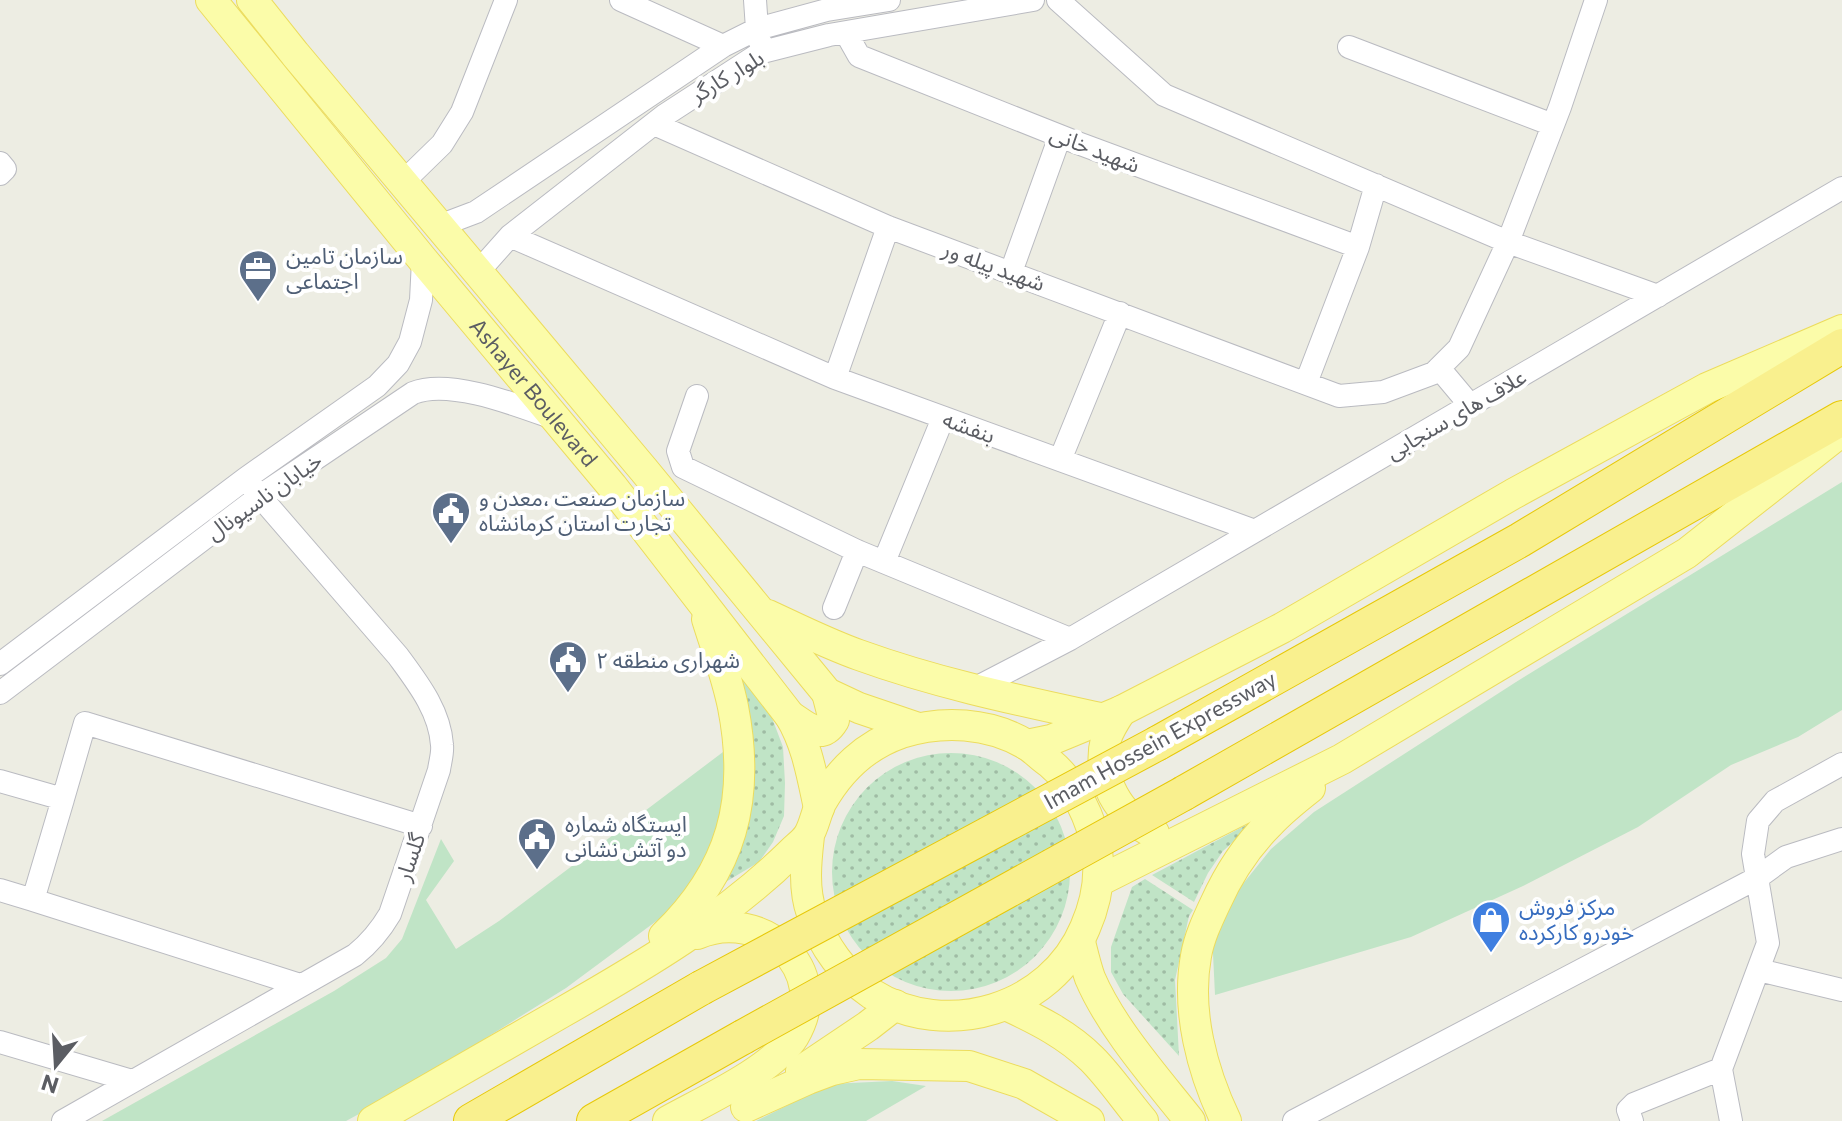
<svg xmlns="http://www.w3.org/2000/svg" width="1842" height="1121" viewBox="0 0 1842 1121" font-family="Commissioner,'Noto Sans Arabic',sans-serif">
  <defs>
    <pattern id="grass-dots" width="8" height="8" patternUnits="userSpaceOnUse" patternTransform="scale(2)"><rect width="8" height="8" fill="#c0e4c6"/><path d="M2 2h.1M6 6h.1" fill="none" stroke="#9fbca4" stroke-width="1.8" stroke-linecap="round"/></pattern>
  </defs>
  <rect width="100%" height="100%" fill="#edede3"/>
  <!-- grass -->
  <path fill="url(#grass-dots)" d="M733,667L769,710L783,747L785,783L784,816L773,842L759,862L719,886Z
    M832 872a119 119 0 1 1 238 0a119 119 0 1 1-238 0Z
    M1261,817L1223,851L1208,873L1194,902L1152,875Z
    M1145,879L1193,910L1189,916L1175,980L1179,1056L1123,994L1111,972V947L1132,887Z"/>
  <!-- park -->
  <path fill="#c0e4c6" d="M1842,482V710L1798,737L1731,765L1638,827L1523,886L1411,937L1215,995L1212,933L1230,900L1271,849L1314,812L1516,682Z
    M727,749L729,786L709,857L678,905L566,988L396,1094L346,1121H102L334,991L386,958L402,939L441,839L454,861L426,900L456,949L499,921Z
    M892,1081L926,1086L866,1121H756L830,1084Z"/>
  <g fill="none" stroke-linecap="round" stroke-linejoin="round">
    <!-- minor casing -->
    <g stroke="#babbc1" stroke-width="24">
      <path id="minor" d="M621,0L723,46
        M755,0L757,29L760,42
        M1058,0L1164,95L1508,242L1658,296
        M846,33L859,56L1075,142L1358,247
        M1349,47L1553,125
        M654,124L888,227L1339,396L1383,392L1434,373L1459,348L1508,242L1560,107L1596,0
        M0,163L5,169L0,174
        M403,182L442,144L462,112L506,0
        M439,226L476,212L723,46L757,29L827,10L889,0
        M888,227L835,378L1255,531
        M510,236L835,378
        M478,272L510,236L665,115L762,52L829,35L1033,0
        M1011,272L1060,136
        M1439,368L1470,405
        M1306,383L1358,247L1376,185
        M697,396L678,451L683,467L857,551L1070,639
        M1060,460L1120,313
        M884,562L943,418
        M834,608L857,551
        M0,664L245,479L377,386L398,364L410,342L421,300L423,260
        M972,690L1070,639L1842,188
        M0,693L260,496L413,393C450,378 519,406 556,419
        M0,781L63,799L33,900L0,890
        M63,799L85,723L421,826
        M33,900L300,985
        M1759,970L1842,990
        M0,1042L132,1081
        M63,1121L355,955C370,943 380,931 390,914L439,770C440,762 443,753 442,745C440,711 417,682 398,656L245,479
        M1294,1121L1757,878L1786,857L1842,839
        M1632,1121L1628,1110L1634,1104L1721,1069
        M1731,1121L1721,1069L1768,943L1753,854L1758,821L1775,801L1842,764"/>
    </g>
    <!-- major casing -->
    <g stroke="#ecdc5d" stroke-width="32">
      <g id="major">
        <path id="s1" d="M211,0L423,260L612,486L790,716C807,744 812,776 819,808"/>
        <path d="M252,0L295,54L643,469L827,693L859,708L918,728"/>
        <path d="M768,615C798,629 828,644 859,655C939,684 1022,701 1105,719"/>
        <path d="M1121,711C1115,720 1109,729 1106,739C1096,778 1119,817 1154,833"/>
        <path d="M790,716C806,726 821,742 834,720L827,693"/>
        <path d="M1027,745L1051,740L1121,711L1282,628L1513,494L1707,388L1842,330"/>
        <path d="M1099,881L1342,759L1687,553L1842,431"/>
        <path d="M664,936C732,871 751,799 733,707C727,677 716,648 707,619"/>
        <path d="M1080,942C1083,954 1086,967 1090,978C1112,1029 1156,1078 1190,1121"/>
        <path d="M1008,1006C1038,1020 1068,1035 1092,1059C1110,1077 1126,1101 1143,1121"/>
        <path d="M801,1071L868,1026L895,1005"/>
        <path d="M746,1107L808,1079L832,1070L859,1064L969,1066L1024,1084L1089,1121"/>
        <path d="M373,1121C436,1085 499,1049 561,1013C643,966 725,918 792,852C797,847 804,842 808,836C814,827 816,813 821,803C839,771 866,745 901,733C942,720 989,722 1027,745C1035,750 1042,758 1050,763C1075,784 1092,819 1097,851C1101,878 1096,903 1085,928C1051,1009 946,1041 872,994C844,975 823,946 812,914C803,889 806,862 809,836"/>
        <path d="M668,1121C704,1101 773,1070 794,1036C834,969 761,906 697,934"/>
        <path d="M1226,1121C1202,1071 1186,1011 1196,956C1199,938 1207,921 1215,904C1228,875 1246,847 1269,824C1281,811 1296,799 1310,788"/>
      </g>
    </g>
    <!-- highway casing -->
    <g stroke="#e7c809" stroke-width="36">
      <path id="highway" d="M1158,743L1520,540L1842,346
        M1184,793L1842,418
        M471,1121L701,988
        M594,1121L743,1037"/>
    </g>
    <!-- minor -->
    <use href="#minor" stroke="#fff" stroke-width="22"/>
    <!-- major -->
    <use href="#major" stroke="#fbfca9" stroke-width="30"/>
    <!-- highway -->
    <use href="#highway" stroke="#f9f08e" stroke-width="34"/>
    <!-- highway-bridge casing -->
    <g stroke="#e7c809" stroke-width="36" stroke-linecap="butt">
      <path id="highway-bridge" d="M701,988L1158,743
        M743,1037L1184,793"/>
    </g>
    <!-- highway-bridge -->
    <use href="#highway-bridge" stroke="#f9f08e" stroke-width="34"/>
  </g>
  <!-- icons -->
  <defs>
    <g id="office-pin" transform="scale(2)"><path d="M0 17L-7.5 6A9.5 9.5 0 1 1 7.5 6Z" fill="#5c6f8a" stroke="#fff"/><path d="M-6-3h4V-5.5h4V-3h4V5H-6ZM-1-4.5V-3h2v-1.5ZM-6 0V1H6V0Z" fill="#fff"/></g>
    <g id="civic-pin" transform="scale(2)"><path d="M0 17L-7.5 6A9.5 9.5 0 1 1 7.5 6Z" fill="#5c6f8a" stroke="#fff"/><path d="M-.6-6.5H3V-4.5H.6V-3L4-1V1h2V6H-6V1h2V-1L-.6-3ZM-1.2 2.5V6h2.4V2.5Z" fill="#fff"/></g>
    <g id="shop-pin" transform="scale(2)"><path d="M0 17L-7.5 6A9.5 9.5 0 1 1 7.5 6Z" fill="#3f7fe0" stroke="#fff"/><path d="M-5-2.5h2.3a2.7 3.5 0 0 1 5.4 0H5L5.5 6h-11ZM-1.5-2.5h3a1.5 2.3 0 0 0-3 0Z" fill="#fff"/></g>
  </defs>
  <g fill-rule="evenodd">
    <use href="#office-pin" x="258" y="269"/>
    <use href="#civic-pin" x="451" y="511"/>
    <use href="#civic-pin" x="568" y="660"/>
    <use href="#civic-pin" x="537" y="837"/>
    <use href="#shop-pin" x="1491" y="920"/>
  </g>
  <g text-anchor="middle" stroke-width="8" stroke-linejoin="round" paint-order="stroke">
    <!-- street labels -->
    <g font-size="22" fill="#5b5d63" stroke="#fff">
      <text transform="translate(727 76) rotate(-31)" y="8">بلوار کارگر</text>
      <text transform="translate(1095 149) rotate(21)" y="8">شهید خانی</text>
      <text transform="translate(994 266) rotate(20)" y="8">شهید پیله ور</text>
      <text dy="8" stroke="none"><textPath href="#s1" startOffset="508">Ashayer Boulevard</textPath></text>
      <text transform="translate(1456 414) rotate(-30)" y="8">علاف های سنجابی</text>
      <text transform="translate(969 427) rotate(20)" y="8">بنفشه</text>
      <text transform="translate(264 496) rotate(-35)" y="8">خیابان ناسیونال</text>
      <text transform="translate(1160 740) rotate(-29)" y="8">Imam Hossein Expressway</text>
      <text transform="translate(410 857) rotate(-71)" y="8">گلسار</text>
    </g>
    <!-- service labels -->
    <g font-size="22" fill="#4e5e75" stroke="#fff" text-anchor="start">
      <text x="286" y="264">سازمان تامین<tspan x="286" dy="25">اجتماعی</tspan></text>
      <text x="479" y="506">سازمان صنعت ،معدن و<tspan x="479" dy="25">تجارت استان کرمانشاه</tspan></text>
      <text x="596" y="668">شهراری منطقه ۲</text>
      <text x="565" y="832">ایستگاه شماره<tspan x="565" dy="25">دو آتش نشانی</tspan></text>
    </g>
    <!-- shop labels -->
    <g font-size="22" fill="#366cbe" stroke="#fff" text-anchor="start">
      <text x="1519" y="915">مرکز فروش<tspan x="1519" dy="25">خودرو کارکرده</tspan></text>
    </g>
  </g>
  <!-- north arrow -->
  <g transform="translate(56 1065) rotate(198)" stroke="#ffffff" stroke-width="6" paint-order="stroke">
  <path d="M0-6L14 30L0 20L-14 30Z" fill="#5b5d63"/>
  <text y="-12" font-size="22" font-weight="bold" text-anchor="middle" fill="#5b5d63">N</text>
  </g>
</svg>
